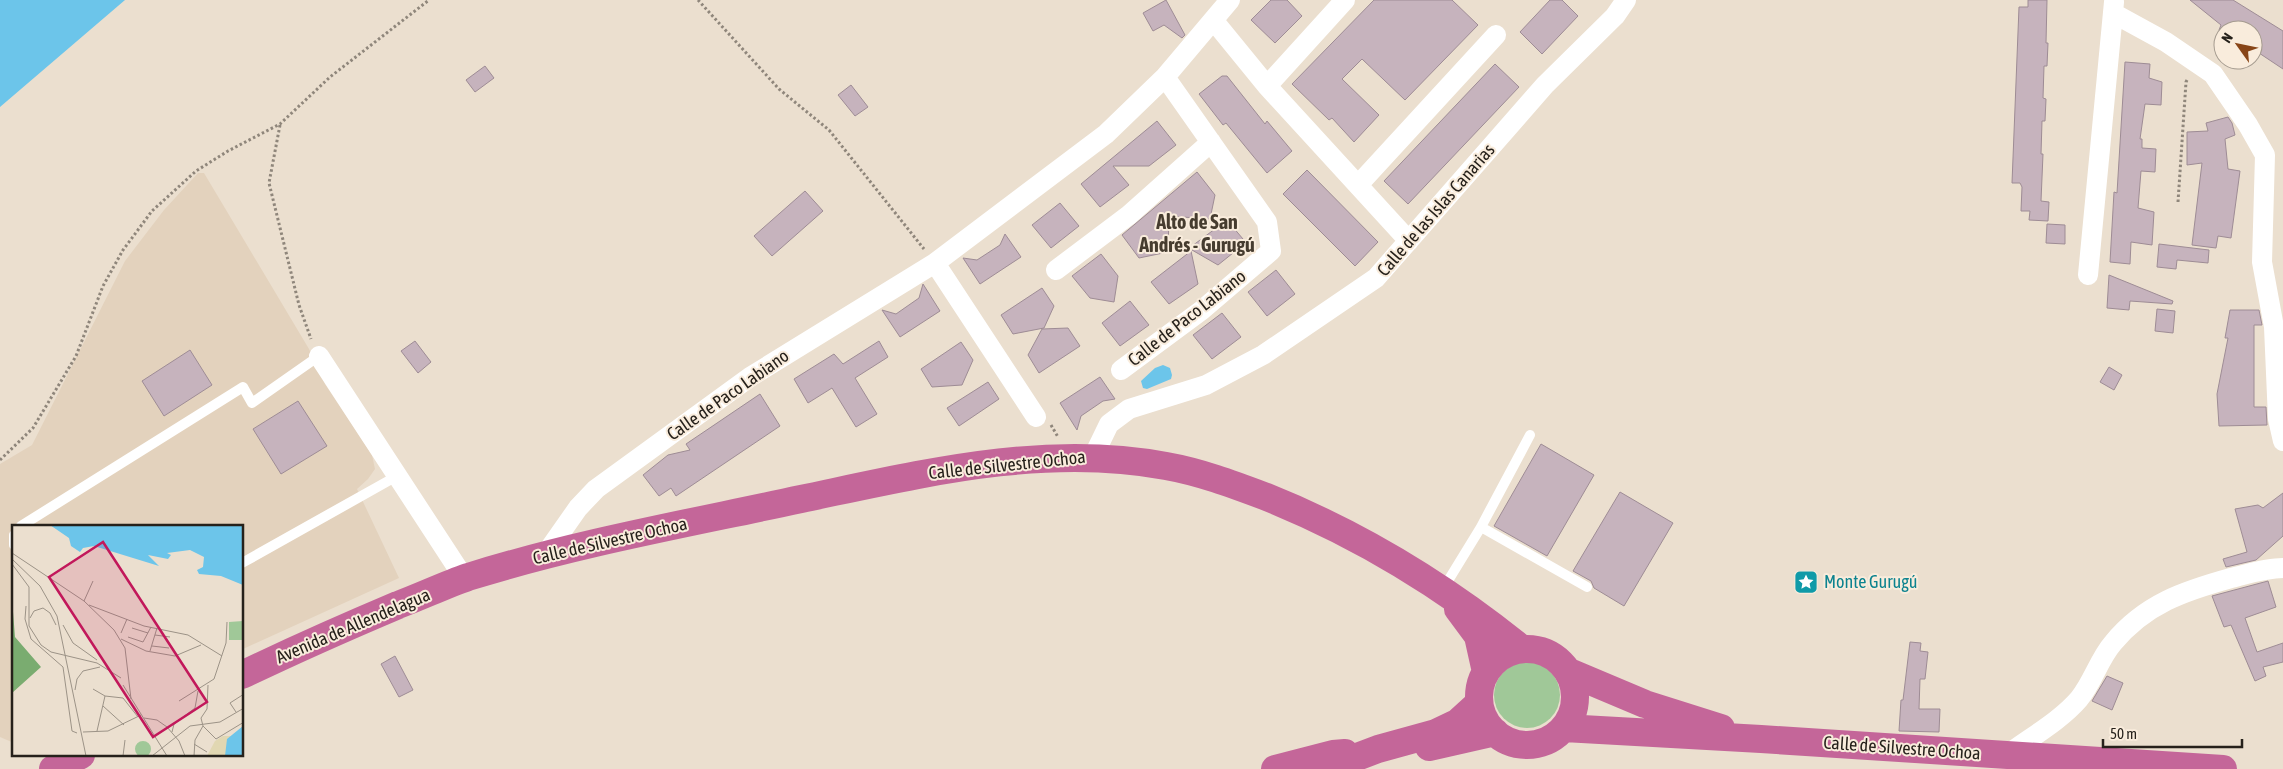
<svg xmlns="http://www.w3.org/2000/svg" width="2283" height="769" viewBox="0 0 2283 769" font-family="'Asap Condensed',sans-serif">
  <rect width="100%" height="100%" fill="#ebdfcf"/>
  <!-- built -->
  <path fill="#e3d2bd" d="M198,173H204L309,349L325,384L372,455L375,469L368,479L357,489L399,578L243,649L242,526H14V743L0,737V464L32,445L125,261L164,210Z"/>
  <!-- green -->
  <path fill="#a0c898" d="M1494 695a33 33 0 1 1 66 0a33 33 0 1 1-66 0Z"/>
  <!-- water -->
  <path fill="#6cc5ea" d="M0,0H125L0,107Z
    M1163,365L1170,368L1172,375L1171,379L1147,389L1143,388L1141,381L1155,368Z"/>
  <!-- building -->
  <path fill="#c6b3bd" stroke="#9e8c95" d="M1166,0L1185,35L1182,38L1164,25L1153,31L1143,13Z
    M1271,0H1287L1302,16L1275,43L1251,20Z
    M1374,0H1452L1478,25L1405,100L1362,59L1342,79L1379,115L1354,142L1332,118L1329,120L1292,84Z
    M1550,0H1562L1578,16L1542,54L1520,32Z
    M2028,0H2047L2046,43H2048L2047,66H2044L2043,98L2046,99L2045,121H2042L2041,154H2043L2041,201L2049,202L2048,221L2029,220L2030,211H2021L2022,187L2020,183H2012L2019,7H2028Z
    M2190,0H2233L2283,31V69L2259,53L2258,49L2253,46V30H2219L2221,25Z
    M2125,62L2150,64L2149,78L2162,82L2161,105L2145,104L2140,139H2142V148L2156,149L2155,172L2141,171L2138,208L2154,212L2152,245L2131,242L2130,264L2110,262L2114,192L2117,193Z
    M1495,64L1519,87L1408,204L1384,181Z
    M485,66L494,78L475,92L466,80Z
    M1222,76H1227L1265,124L1267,121L1292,151L1267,173L1226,123L1223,125L1199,94Z
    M851,85L868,107L855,116L838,95Z
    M2228,117L2232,123L2235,135L2225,139L2228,169L2240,171L2231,238L2218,236L2216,248L2192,245L2202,163L2187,165V132L2208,131L2206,123Z
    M1157,121L1176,145L1149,166H1113L1129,185L1100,207L1081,184Z
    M1307,170L1378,242L1355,266L1283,194Z
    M1197,172L1215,195L1210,219L1169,216L1168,252L1139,258L1122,235Z
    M805,191L823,211L772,256L754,236Z
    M1060,203L1079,226L1051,248L1032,225Z
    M1227,220L1243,239V245L1218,265L1192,250L1198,245L1192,246Z
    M2047,224L2065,225V244L2046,243Z
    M1005,234L1021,257L980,284L963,258L977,260L1000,245Z
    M2159,244L2209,250L2208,263L2177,260L2176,269L2157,267Z
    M1191,251L1198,284L1169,304L1151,282Z
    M1101,254L1118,276L1114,302L1090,298L1072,276Z
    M1276,270L1295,294L1267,316L1248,292Z
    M2109,275L2173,301L2172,304L2130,301L2129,310L2107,308Z
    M923,284L940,311L900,337L882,310L896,314L919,298Z
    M1042,288L1054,306L1044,328L1013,334L1001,315Z
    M1130,301L1149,325L1120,346L1102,323Z
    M2157,309L2175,311L2173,333L2155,331Z
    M2230,310H2259L2262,325H2254V407H2266L2267,425L2219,426L2217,394L2228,338H2225Z
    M1222,313L1241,337L1212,359L1193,335Z
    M1068,328L1080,346L1039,373L1028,355L1042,329Z
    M415,341L431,362L418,373L401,351Z
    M879,341L888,357L855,378L877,414L856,427L832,388L808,403L794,379L834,354L843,364Z
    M961,342L973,360L962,385L932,387L921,369Z
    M190,350L212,385L164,416L142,381Z
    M2109,367L2122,375L2114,390L2100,382Z
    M1100,377L1115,399L1103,401L1081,416L1077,430L1060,403Z
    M988,382L999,399L959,426L947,408Z
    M760,394L780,426L676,496L671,488L659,496L643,475L668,455L690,450L686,444Z
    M298,401L327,446L281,474L253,429Z
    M1541,444L1594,475L1547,556L1494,526Z
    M1620,492L1673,523L1624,606L1594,588L1591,581L1573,571Z
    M2283,493V536L2256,560L2226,567L2223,559L2247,552L2235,509L2258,505L2263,508Z
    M2268,581L2276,607L2245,618L2257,652L2283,643V662L2263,667L2266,676L2255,681L2231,625L2224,627L2212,596Z
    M1910,642L1921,643L1920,651L1928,652L1925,679H1920L1919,709H1940L1939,732L1899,731L1901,700H1903Z
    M395,656L413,690L399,697L381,664Z
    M2107,676L2123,683L2112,710L2092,701Z"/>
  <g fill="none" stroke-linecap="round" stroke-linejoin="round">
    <!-- path -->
    <path stroke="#8f867b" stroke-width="3" stroke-dasharray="2.5 2.5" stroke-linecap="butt" d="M698,0L779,89L829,130L924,249
      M280,125L269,183L299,305L311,339
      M2178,202L2186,82L2188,78
      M1051,425L1058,437
      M0,460L33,428L76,356L103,286L123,250L152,211L196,171L228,151L280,124L330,77L429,0"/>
    <!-- lane -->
    <path stroke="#fff" stroke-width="10" d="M21,526L243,387L252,403L319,356
      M1481,527L1587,587
      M14,535V545
      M242,563L397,476
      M1443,589L1481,527L1530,435"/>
    <!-- street -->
    <path stroke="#fff" stroke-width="20" d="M2113,13L2166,42L2213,74L2248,125L2265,155L2262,262L2274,327L2278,419L2283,441
      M1214,21L1267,86L1409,241
      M1267,86L1345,0
      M1359,184L1496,35
      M935,263L1036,417
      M1056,270L1129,215L1211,142
      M2088,275L2114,2
      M319,356L464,578
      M1121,370L1202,310L1271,251L1267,222L1165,77
      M1093,457L1109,424L1129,409L1206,385L1263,355L1376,278L1545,85L1615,16L1626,0
      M545,555L578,508L596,489L750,377L935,263L1106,134L1165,77L1230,0
      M2007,755C2031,737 2060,721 2079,699C2093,682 2099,659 2113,643C2145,604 2184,591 2231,578C2248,574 2265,568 2283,568"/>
    <!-- highway -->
    <path stroke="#c46699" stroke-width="28" d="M1458,609L1478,636L1486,672
      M1479 697a48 48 0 1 1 96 0a48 48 0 1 1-96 0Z
      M1569,672L1645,704L1721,728
      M242,675C294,650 346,627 398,605C422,596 445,585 468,577C577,543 690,523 801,499C921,474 1043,443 1166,466C1200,472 1232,484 1264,496C1357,533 1444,586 1522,649
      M1564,728L1761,739L2223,769
      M1429,747L1495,732
      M53,769L81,755
      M1275,769L1333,754L1345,753
      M1325,769L1378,749L1436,733L1457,723L1479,703"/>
  </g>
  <!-- icons -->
  <defs>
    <g id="sight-square" transform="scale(1.25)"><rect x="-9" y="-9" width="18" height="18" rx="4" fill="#0f9aa8" stroke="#f9ecdc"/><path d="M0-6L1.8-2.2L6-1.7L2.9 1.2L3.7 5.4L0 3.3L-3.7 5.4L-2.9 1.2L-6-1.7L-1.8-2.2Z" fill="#fff"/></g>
  </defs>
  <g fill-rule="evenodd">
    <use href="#sight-square" x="1806" y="582"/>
  </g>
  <g text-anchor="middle" stroke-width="4" stroke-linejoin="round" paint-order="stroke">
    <!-- street labels -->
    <g font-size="18" fill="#26211b" stroke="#f9ecdc">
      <text transform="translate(1436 210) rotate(-49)" y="6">Calle de las Islas Canarias</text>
      <text transform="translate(1187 318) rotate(-38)" y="6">Calle de Paco Labiano</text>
      <text transform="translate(728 395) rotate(-35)" y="6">Calle de Paco Labiano</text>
      <text transform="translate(1007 465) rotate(-6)" y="6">Calle de Silvestre Ochoa</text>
      <text transform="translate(610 541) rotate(-13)" y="6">Calle de Silvestre Ochoa</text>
      <text transform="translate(353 626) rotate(-23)" y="6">Avenida de Allendelagua</text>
      <text transform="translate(1902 748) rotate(4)" y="6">Calle de Silvestre Ochoa</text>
    </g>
    <!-- culture labels -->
    <g font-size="18" fill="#0d838f" stroke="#f9ecdc" text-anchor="start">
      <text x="1824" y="588">Monte Gurugú</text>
    </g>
    <!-- quarter labels -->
    <g font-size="20" font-weight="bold" fill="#463c2f" stroke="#f9ecdc">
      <text x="1197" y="229">Alto de San<tspan x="1197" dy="23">Andrés - Gurugú</tspan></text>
    </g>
  </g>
  <!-- overview -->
  <g transform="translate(12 525)">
    <rect width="231" height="231" fill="#ebdfcf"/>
    <path d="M231,96V115H217V97ZM123 224a8 8 0 1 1 16 0a8 8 0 1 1-16 0Z" fill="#a0c898"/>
    <path d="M0,74L3,112L29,142L0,168Z" fill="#7aac70"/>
    <path d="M211,211H220L217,231H195L203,216Z" fill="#e1d7b2"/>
    <path d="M38,0H231V60L209,51L187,49L185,45L191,42L192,32L178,25L155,28L159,30L156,34L136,30L147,41L82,21L71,23L68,27L59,21L57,13ZM231,201V231H213L215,214Z" fill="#6cc5ea"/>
    <path fill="none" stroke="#9c9387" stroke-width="1" d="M0,28L72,76L102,105L113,123L119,174M0,34L28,61L45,91L74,231M0,39L17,62V101L29,120L39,127L85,138L109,153M72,76L81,56M77,80L132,101L176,110L210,131M14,81L13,94L19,114L51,142L60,206L65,208M18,93L22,86L31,83L38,88L44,100M51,100L61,118L85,135M120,103L136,108M109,108L115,94M143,110L158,112M116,112L131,117L139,102M109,114L134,126L163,131L189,120M140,121L157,123M138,126L145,103M111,160L155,231M196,160L195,184L189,193L191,201L204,214L232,197M81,164L93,171L111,173L126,192M63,165L65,154L71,146L88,142M167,176L202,154L214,118L215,97M91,181L112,200M224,187L218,178L232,169M132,193L145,195L155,202L167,216L173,231M85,206L93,171M71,207L96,206L129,190M160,207L162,199L183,183L186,166M182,219L195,227M111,231L113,215M140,231L178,201L208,197L232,183M182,231L183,215L191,201"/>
    <path fill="#c2185b" fill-opacity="0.15" stroke="#c2185b" stroke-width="2.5" d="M91,17L195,177L141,212L37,52Z"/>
    <rect width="231" height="231" fill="none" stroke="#26211b" stroke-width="2.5"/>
  </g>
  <!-- north arrow -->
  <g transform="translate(2238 45) rotate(303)"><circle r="24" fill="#f9ecdc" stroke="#a59b8f"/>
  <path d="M0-4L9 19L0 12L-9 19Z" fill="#884517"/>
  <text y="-8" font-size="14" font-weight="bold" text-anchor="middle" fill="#26211b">N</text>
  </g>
  <!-- scale -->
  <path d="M2103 739v8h139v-8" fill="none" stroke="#26211b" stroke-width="2.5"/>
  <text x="2110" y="739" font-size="15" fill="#26211b" stroke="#f9ecdc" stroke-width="4" paint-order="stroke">50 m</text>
</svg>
